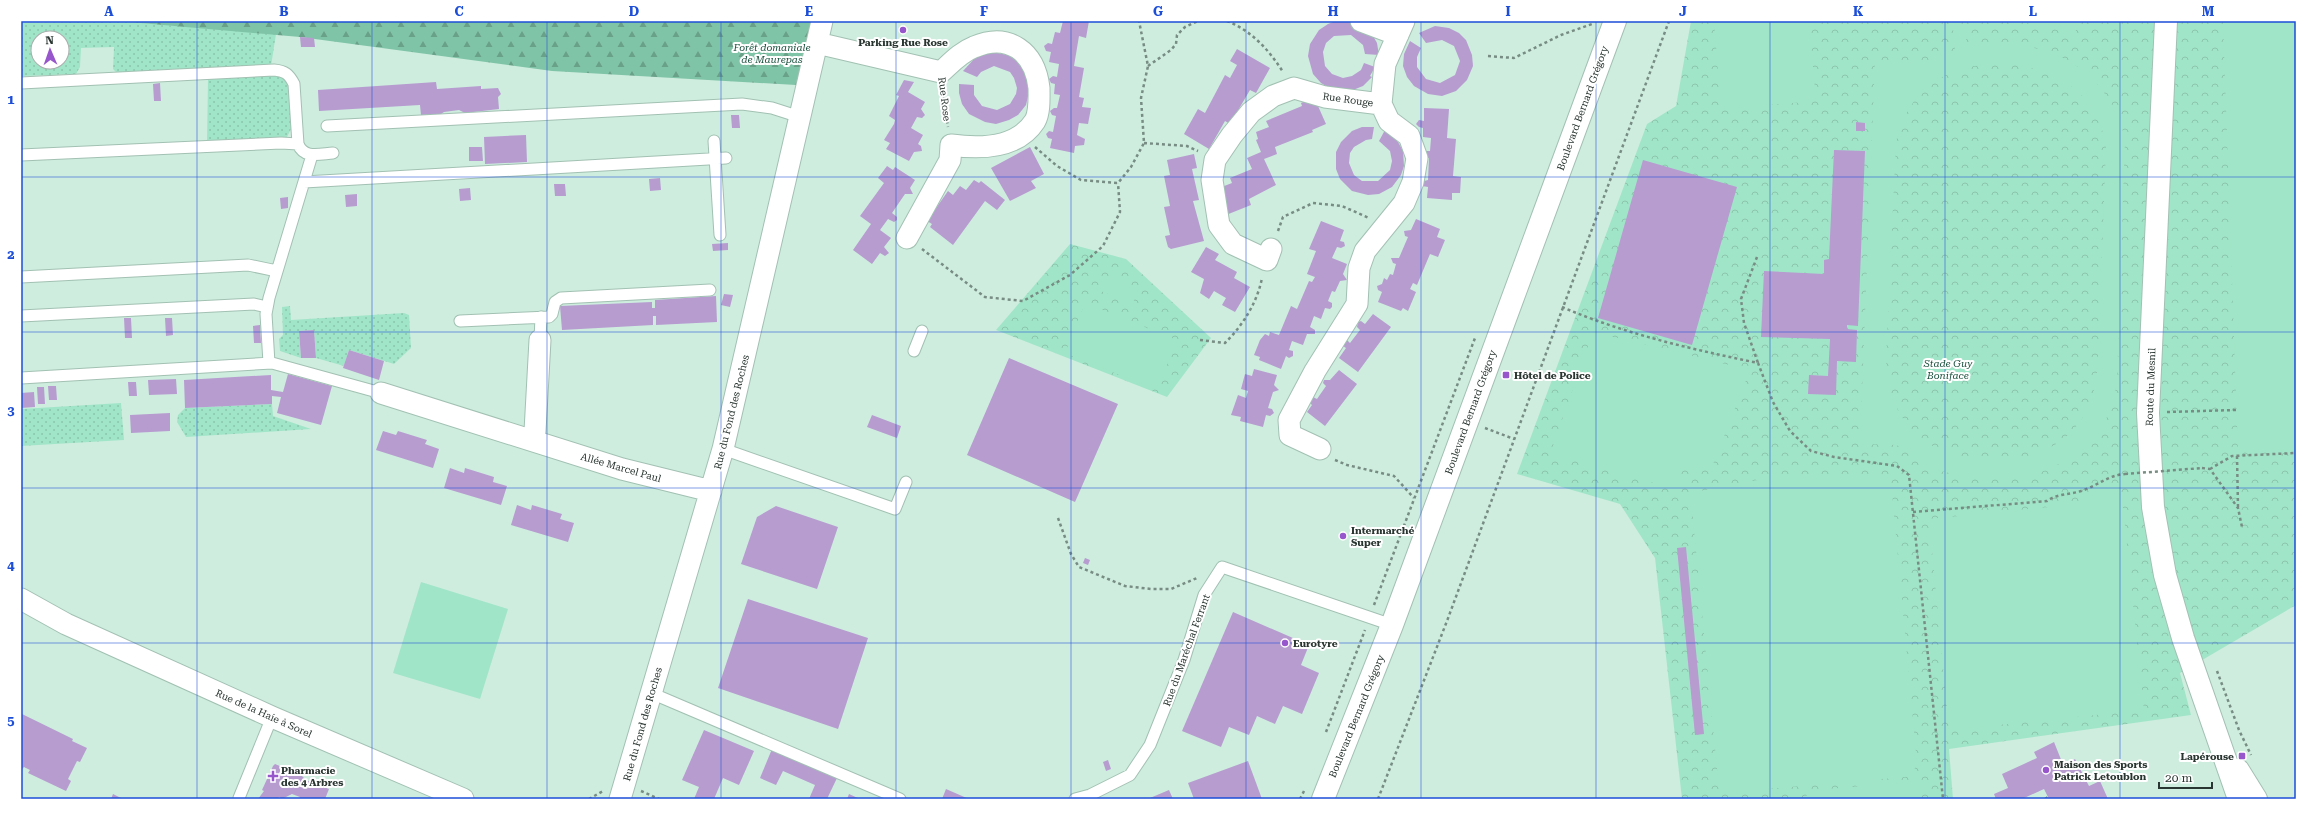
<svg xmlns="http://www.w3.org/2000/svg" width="2317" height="820" viewBox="0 0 2317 820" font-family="'Roboto Serif',serif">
  <defs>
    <pattern id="grass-dots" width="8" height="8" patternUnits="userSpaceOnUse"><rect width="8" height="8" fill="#a1e5c8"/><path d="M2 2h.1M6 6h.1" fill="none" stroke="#8bc5ac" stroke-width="1.8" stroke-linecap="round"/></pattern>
    <pattern id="forest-firs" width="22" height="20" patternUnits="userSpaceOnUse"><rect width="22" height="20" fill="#80c4a7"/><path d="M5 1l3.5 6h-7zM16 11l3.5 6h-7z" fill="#69a088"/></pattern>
    <pattern id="park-crowns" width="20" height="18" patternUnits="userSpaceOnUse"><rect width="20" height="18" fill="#a1e5c8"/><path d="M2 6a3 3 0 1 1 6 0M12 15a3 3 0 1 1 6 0" fill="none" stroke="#8bc5ac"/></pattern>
  </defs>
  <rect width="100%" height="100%" fill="#ceeddf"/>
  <!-- grass -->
  <path fill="url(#grass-dots)" fill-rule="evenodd" d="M118,21L276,34L271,66L118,74L113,69L114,47L81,48L80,67L76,74L21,76V23ZM38,38H62V62H38Z
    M280,74L290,83L293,125L287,137L207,141L208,78Z
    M290,306L291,320L404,313L409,315L411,348L394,364L349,350L344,366L316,358L314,330L299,331L301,358L280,351L279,339L283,335L282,307Z
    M121,403L124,440L21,446V409Z
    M272,404L273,416L311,429L186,437L177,422L178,415L185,408Z"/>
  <!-- forest -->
  <path fill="url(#forest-firs)" d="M118,21H815L796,85L552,71L300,37Z"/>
  <!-- park -->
  <path fill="url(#park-crowns)" d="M1691,21H2296V605L2180,673L2191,715L1949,749L1953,799H1682L1655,558L1620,504L1517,474L1647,124L1676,106Z
    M1070,244L1126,259L1211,338L1167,397L996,330Z"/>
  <!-- pitch -->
  <path fill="#a1e5c8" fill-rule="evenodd" d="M1714,21H1809L1816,101L1721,109Z
    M2019,21H2078L2075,34Z
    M2223,21H2296V450L2238,452Z
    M1965,27L1967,47C2040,35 2105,62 2125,138L2117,383C2114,396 2111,411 2104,423C2101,429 2094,434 2090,439C2050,484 1989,487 1935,469C1922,465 1912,451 1899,446C1889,443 1871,445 1860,444L1875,61L1924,63L1955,50L1953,28ZM1995,63C2050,65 2099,89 2106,148L2098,363C2096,389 2090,415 2069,434C2034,468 1960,469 1922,439C1896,419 1887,389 1886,358L1896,142C1908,90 1944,67 1995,63Z
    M1103,275L1138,291L1132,305L1097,289Z
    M1085,303L1177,340L1157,390L1065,353Z
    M1593,332L1750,370L1712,467L1680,468L1683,489H1676L1550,454Z
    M1881,474L1886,475L1891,482L1917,764L1913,772L1905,777L1730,792L1723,788L1718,779L1691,498L1700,491L1768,478L1808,475Z
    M2106,485L2115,489L2122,497L2144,710L1949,730L1929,519L2088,503L2095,492Z
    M421,582L508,609L480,699L393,673Z
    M1919,781L1921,799H1807L1806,791Z"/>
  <!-- building -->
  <path fill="#b79cd0" d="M1063,21H1089L1086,38L1079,36L1074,66L1084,68L1079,97L1084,98L1082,107L1091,108L1088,124L1079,123L1077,135L1085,139L1084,145L1075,146L1074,153L1050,148L1052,139L1048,138L1046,134L1049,131L1053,132L1056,116L1052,115L1050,111L1054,108H1057L1060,95L1054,94L1055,84L1051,83L1049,79L1053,76L1057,77L1059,64L1049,62L1051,52L1046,51L1044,46L1048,43L1052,44L1055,32L1060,33Z
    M1352,21L1372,34L1377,43L1379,55L1365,54L1363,45L1351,35L1334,36L1326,43L1323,52L1325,66L1332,74L1343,78L1352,76L1361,70L1364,63L1375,67L1370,76L1372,77L1363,86L1353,90L1331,89L1321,83L1313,74L1308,56L1310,44L1319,30L1328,24L1336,21Z
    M1435,26L1449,28L1459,33L1466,40L1472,55L1473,66L1467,80L1456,91L1442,96L1428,94L1414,86L1407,77L1403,66L1404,54L1410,41L1421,48L1417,57V67L1426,79L1440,83L1455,75L1460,61L1454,46L1442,40L1426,43L1419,33Z
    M300,37L314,38L315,47H301Z
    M1237,49L1270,68L1256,93L1250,90L1230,124L1225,121L1209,149L1184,134L1198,109L1205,113L1225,75L1230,78L1237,65L1230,61Z
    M992,52L1008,55L1017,61L1026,72L1029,92L1026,105L1018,115L1009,120L996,124L985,122L969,114L962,104L959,93V84L974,85V95L982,106L997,110L1010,104L1016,94L1017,88L1014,78L1010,72L994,66L981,72L977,77L963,71L975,58Z
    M904,80L914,82L908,92L925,102L921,109L925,115L922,118L917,117L911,128L923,135L918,144L921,146L922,151L914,152L909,161L886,149L890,143L884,140L894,124L895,120L889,116L899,96L896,95Z
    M436,82L437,89L481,86V89L498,88L501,94L498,97L499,109L465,113L459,110L444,112L441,114L421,115L420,105L319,111L318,90Z
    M160,83L161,101H154L153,84Z
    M1314,97L1326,124L1312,130L1313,132L1275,147L1277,154L1264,159L1276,185L1249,199L1251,205L1226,215L1219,188L1232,183L1230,178L1252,169L1247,158L1261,152L1256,140L1258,139L1256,132L1269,127L1266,121L1302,106L1301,103Z
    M1424,108L1449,109L1447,138L1456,139L1453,176L1461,177L1460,193H1452V200L1427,198L1428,187L1422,186L1424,181L1428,180L1429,158H1426L1423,154L1426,151H1430L1431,138L1423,137V128L1419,127L1416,124L1419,120L1424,121Z
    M731,115H739L740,128H732Z
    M1856,122L1865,123V131H1856Z
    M1362,127H1374L1372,139L1366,140L1354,147L1350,153L1349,163L1354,175L1362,181H1378L1390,170L1392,161L1390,151L1379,141L1385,130L1398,142L1403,151L1404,166L1401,175L1392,187L1379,194L1368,195L1352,191L1340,179L1336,169V152L1341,142L1352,131Z
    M526,135L527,162L485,164L484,137Z
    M469,147H482L483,161H469Z
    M1030,147L1044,174L1031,181L1036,188L1010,201L991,168Z
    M1834,150L1865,151L1858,326L1847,325V329L1857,330L1856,362L1837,361L1836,395L1808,394L1809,375L1828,376L1830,339L1761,337L1764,271L1824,274V260L1829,259Z
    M1194,154L1197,168L1192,169L1199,200L1193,201L1204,241L1171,249L1168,247L1165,236L1170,235L1164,207L1170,206L1164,176L1170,175L1167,160Z
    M1643,160L1737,187L1692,345L1598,318Z
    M887,166L893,170L895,167L915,180L910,188L913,194H905L892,213L897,217V220L894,222L888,219L880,230L891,238L884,247L889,253L885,256L880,253L872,264L853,250L871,224L860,216L884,183L878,178Z
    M660,178L661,190L650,191L649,179Z
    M974,180L979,183L981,181L1005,200L997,210L985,201L953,245L930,227L932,224L927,221L948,191L953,195L960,186L966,190Z
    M554,184H565L566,196H555Z
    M470,188L471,200L460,201L459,189Z
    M357,194V206L346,207L345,195Z
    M288,197V208L281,209L280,198Z
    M1416,219L1440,229L1437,237L1445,240L1438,257L1430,254L1417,285L1413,283L1410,289L1416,292L1408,311L1403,308L1401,311L1378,302L1382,292L1378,290L1377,286L1382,284L1384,278L1387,280L1390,274L1393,275L1396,264L1393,263L1391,258H1399L1408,237L1405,236L1404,231L1411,230Z
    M1321,221L1344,230L1340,241L1344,242L1345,246L1341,248L1337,247L1332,258L1347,264L1343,274L1347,280L1340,281L1335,292L1332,291L1328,301L1332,303V307L1330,309L1325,308L1321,319L1314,316L1310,327L1315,330V334H1307L1303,345L1292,341L1289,350L1293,351V356L1289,358L1286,356L1281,369L1259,360L1260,357L1254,355L1260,340L1265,334L1269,336L1270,332L1279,335L1291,306L1297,309L1309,281L1312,282L1315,277L1307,274L1316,251L1309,249Z
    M728,243V250L713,251L712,244Z
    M1206,247L1219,254L1215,260L1237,272L1234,278L1250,287L1235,312L1222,305L1226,298L1214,291L1209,299L1200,293L1204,279L1191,272Z
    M724,294L733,295L730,307L721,305Z
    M716,296L717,322L656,325V316H653V325L562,330L560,306L652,302V308H655V300Z
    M1373,314L1391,327L1358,372L1339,358L1346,348L1343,346L1347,340L1350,343L1360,330L1357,327L1358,322L1361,321L1365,324Z
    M124,318H131L132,338H125Z
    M165,318H172L173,335L166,336Z
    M260,325L261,343H254L253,326Z
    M314,330L316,358H301L299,331Z
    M349,350L384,361L379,380L343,368Z
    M1009,358L1118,404L1075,502L967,455Z
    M1254,369L1277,375L1274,385L1279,390L1273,392L1268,408L1272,409L1274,413L1270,416L1266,415L1263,427L1240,421L1241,417L1231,415L1238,395L1246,398L1248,391L1241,389L1245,374L1252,376Z
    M1339,370L1357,384L1325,426L1307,412L1312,405L1309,402L1313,397L1317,399L1326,386L1323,383L1324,380H1330Z
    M288,374L332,386L321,425L277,413L281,397L272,396V404L185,408L184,380L271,375V390L283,392Z
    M176,379L177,394L149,395L148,380Z
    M128,382H136L137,396H129Z
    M48,386H56L57,400H49Z
    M37,387H44L45,404H38Z
    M34,392L35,407L21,408V393Z
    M170,413V431L131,433L130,415Z
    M872,415L901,426L897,438L867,427Z
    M383,431L396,435L398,431L427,440L425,444L439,449L433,468L376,450Z
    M450,468L464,473L465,468L494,477L493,482L507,486L501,505L444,488Z
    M517,505L531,510L532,505L562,514L560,519L574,523L568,542L511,525Z
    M776,506L838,527L817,589L741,564L757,517Z
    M1686,547L1704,734L1695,735L1677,548Z
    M1085,558L1090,560L1088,565L1083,563Z
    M748,599L868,638L838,729L718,688Z
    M1233,612L1309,645L1301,665L1319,673L1302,714L1283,706L1275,724L1257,716L1249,735L1229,727L1221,747L1182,731Z
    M22,714L73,739L72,741L87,748L80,762L77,761L68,779L71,781L66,791L28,773L30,770L24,767L21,770Z
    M704,730L754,751L739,785L723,778L714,799H694L699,787L682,780Z
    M2054,742L2064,767L2075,759L2089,786L2100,781L2108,799H2049L2044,789L2022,799H1996L1994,794L2008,788L2002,774L2037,758L2034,752Z
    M772,749L837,778L827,799H809L815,785L783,771L776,785L760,778Z
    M1108,760L1111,769L1106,771L1103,762Z
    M1248,761L1262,799H1194L1188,783Z
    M275,764L301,775L306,780L329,789L325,799H299L300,797L292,794L282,799L279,797L278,799H258L264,791L262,790L273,766Z
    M946,789L969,799H942Z
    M1169,790L1173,799H1150V798Z
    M113,794L123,799H111Z
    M849,794L860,799H847Z"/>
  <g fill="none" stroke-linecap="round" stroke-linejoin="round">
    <!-- service casing -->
    <g stroke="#a2c1b3" stroke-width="13">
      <path id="service" d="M21,83L274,70C285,71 289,74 294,84L298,144C304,159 319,154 333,153
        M327,126L742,104L772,108L800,117
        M714,141L720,235
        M21,155L281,143L298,144
        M304,182L726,158
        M21,277L248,265L277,271
        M21,316L254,304L267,307
        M460,321L549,317L552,314L555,302L561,298L710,290
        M540,340L541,317
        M914,351L922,331
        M269,363L266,314L269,298L312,155
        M21,378L272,363L381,393
        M723,449L895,509L906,482
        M651,693L900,799
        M239,798L272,717
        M1075,799L1090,795L1130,775L1150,745L1184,660L1204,595L1222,567L1392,625"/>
    </g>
    <!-- minor casing -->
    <g stroke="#a2c1b3" stroke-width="23">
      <path id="minor" d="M1361,21L1398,35
        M817,43L941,72C951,63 961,52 974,47C1009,32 1035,52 1039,88C1039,97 1040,112 1035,121C1017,149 980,149 951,145L950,160L907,238
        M1381,104L1385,64L1404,21
        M1271,249L1267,260L1233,244L1219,225L1212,180L1215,160L1232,135L1251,112L1273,96L1294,88L1325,97L1381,104L1389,121L1409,136L1417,158L1413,182L1404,203L1365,251L1359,268L1357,304L1315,371L1289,420L1290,435L1320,449
        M381,393L622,469L711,491
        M532,440L535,431L540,340
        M21,599L66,624L272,717L463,799
        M620,799L723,449L822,21"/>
    </g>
    <!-- tertiary casing -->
    <g stroke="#a2c1b3" stroke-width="24">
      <path id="tertiary" d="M2166,21L2148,413L2153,507L2165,575L2183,638L2239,799
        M2238,770L2256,799
        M1323,799L1392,625L1615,21"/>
    </g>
    <!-- path -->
    <path stroke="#778c83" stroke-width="2.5" stroke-dasharray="3 3" stroke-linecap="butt" d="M1227,21C1252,31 1269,50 1283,72
      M1488,56L1514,58L1561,35L1592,24
      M1148,66L1171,50L1176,44L1177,35L1185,27L1198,21
      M942,91L948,127
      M1144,143L1187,146L1198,151
      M1035,147L1057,166L1081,180L1118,183L1131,167L1144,143L1141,98L1148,66L1139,21
      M1278,231L1283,217L1313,203L1342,206L1369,218
      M922,249L985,297L1023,301L1070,275L1103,246L1120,212L1118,183
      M1757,257L1741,299L1744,323L1758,363
      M1562,307C1625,334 1691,349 1758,363L1773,402L1790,431L1811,451L1834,457L1897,466L1909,475L1943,799
      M1200,340L1225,343C1243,325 1257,303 1262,278
      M2167,412L2236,410
      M1485,428L1514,439
      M2237,456L2238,507
      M1335,460L1347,465L1394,476L1414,498
      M2202,468L2210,469L2238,508L2242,527
      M2210,469L2232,456L2296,453
      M1913,512L2047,501C2058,493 2071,495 2084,490C2098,485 2109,475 2125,474
      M1058,518L1071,554L1079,567L1125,586L1151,589H1171L1197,578
      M1374,605L1475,338
      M2217,671L2239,730L2251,755
      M1326,732L1365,630
      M641,791L659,799
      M589,799L603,791
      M1300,799L1304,791
      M1378,799L1447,621L1669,21
      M2045,799L2048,797"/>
    <!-- service -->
    <use href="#service" stroke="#fff" stroke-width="11"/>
    <!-- minor -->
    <use href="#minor" stroke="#fff" stroke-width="21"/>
    <!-- tertiary -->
    <use href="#tertiary" stroke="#fff" stroke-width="22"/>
    <!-- path-bridge -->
    <path stroke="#778c83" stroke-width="2.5" stroke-dasharray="3 3" stroke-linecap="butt" d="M2125,474L2202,468"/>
  </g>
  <!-- grid -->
  <path fill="none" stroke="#1d4ed8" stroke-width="1" stroke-opacity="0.55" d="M197,21V799M372,21V799M547,21V799M721,21V799M896,21V799M1071,21V799M1246,21V799M1421,21V799M1596,21V799M1770,21V799M1945,21V799M2120,21V799M21,177H2296M21,332H2296M21,488H2296M21,643H2296"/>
  <!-- markers -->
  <g fill="#9856cc" stroke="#fff" stroke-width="1.5">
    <circle cx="903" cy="30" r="4"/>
    <rect x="1502" y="371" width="8" height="8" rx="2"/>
    <circle cx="1343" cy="536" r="4"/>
    <circle cx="1285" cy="643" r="4"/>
    <rect x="2238" y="752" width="8" height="8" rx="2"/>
    <circle cx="2046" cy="770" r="4"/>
    <path d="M271 770h4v4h4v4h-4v4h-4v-4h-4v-4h4z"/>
  </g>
  <g text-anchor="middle" stroke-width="4" stroke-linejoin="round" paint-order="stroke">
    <!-- poi labels -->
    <g font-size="10" font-weight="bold" fill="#293530" stroke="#fff" text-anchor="start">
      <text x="903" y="46" text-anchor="middle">Parking Rue Rose</text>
      <text x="1514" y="379">Hôtel de Police</text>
      <text x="1351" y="534">Intermarché<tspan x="1351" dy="12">Super</tspan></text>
      <text x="1293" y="647">Eurotyre</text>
      <text x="2234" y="760" text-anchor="end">Lapérouse</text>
      <text x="2054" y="768">Maison des Sports<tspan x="2054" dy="12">Patrick Letoublon</tspan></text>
      <text x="281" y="774">Pharmacie<tspan x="281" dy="12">des 4 Arbres</tspan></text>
    </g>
    <!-- park labels -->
    <g font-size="10" font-style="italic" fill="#174e3b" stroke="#fff">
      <text x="772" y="51">Forêt domaniale<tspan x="772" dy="12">de Maurepas</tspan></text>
      <text x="1948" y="367">Stade Guy<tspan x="1948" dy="12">Boniface</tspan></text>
    </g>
    <!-- street labels -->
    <g font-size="10" fill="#293530" stroke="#fff">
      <text transform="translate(945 99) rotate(83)" y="4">Rue Rose</text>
      <text transform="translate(1348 99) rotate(8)" y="4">Rue Rouge</text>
      <text transform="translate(1582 108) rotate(-70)" y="4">Boulevard Bernard Grégory</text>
      <text transform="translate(2150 387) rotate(-88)" y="4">Route du Mesnil</text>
      <text transform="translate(731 412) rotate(-76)" y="4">Rue du Fond des Roches</text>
      <text transform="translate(1470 412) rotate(-70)" y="4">Boulevard Bernard Grégory</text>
      <text transform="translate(621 467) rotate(16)" y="4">Allée Marcel Paul</text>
      <text transform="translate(1186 650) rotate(-70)" y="4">Rue du Maréchal Ferrant</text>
      <text transform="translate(264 713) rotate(24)" y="4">Rue de la Haie à Sorel</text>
      <text transform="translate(1356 716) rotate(-68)" y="4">Boulevard Bernard Grégory</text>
      <text transform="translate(642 724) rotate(-74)" y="4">Rue du Fond des Roches</text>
    </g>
  </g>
  <!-- border -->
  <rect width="2317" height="820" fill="none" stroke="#ffffff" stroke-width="44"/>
  <!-- north arrow -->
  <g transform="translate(50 50) rotate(358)"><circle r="19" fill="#ffffff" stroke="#a9aeac"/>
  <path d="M0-3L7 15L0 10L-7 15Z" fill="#9856cc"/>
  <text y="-6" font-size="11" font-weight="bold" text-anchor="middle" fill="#293530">N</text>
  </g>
  <!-- scale -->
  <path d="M2159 782v6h53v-6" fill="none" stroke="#293530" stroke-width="2"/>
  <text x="2165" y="782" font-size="12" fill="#293530" stroke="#ffffff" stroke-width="3" paint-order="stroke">20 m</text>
  <rect x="22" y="22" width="2273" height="776" fill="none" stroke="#1d4ed8" stroke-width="1.5"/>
  <g font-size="13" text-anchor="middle" font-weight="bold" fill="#1d4ed8">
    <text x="109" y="16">A</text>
    <text x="284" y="16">B</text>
    <text x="459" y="16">C</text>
    <text x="634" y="16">D</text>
    <text x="809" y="16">E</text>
    <text x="984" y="16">F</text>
    <text x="1158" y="16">G</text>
    <text x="1333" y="16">H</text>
    <text x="1508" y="16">I</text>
    <text x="1683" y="16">J</text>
    <text x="1858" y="16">K</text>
    <text x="2033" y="16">L</text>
    <text x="2208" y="16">M</text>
    <text x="11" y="104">1</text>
    <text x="11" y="259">2</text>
    <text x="11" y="415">3</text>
    <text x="11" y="570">4</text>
    <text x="11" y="725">5</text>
  </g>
</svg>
